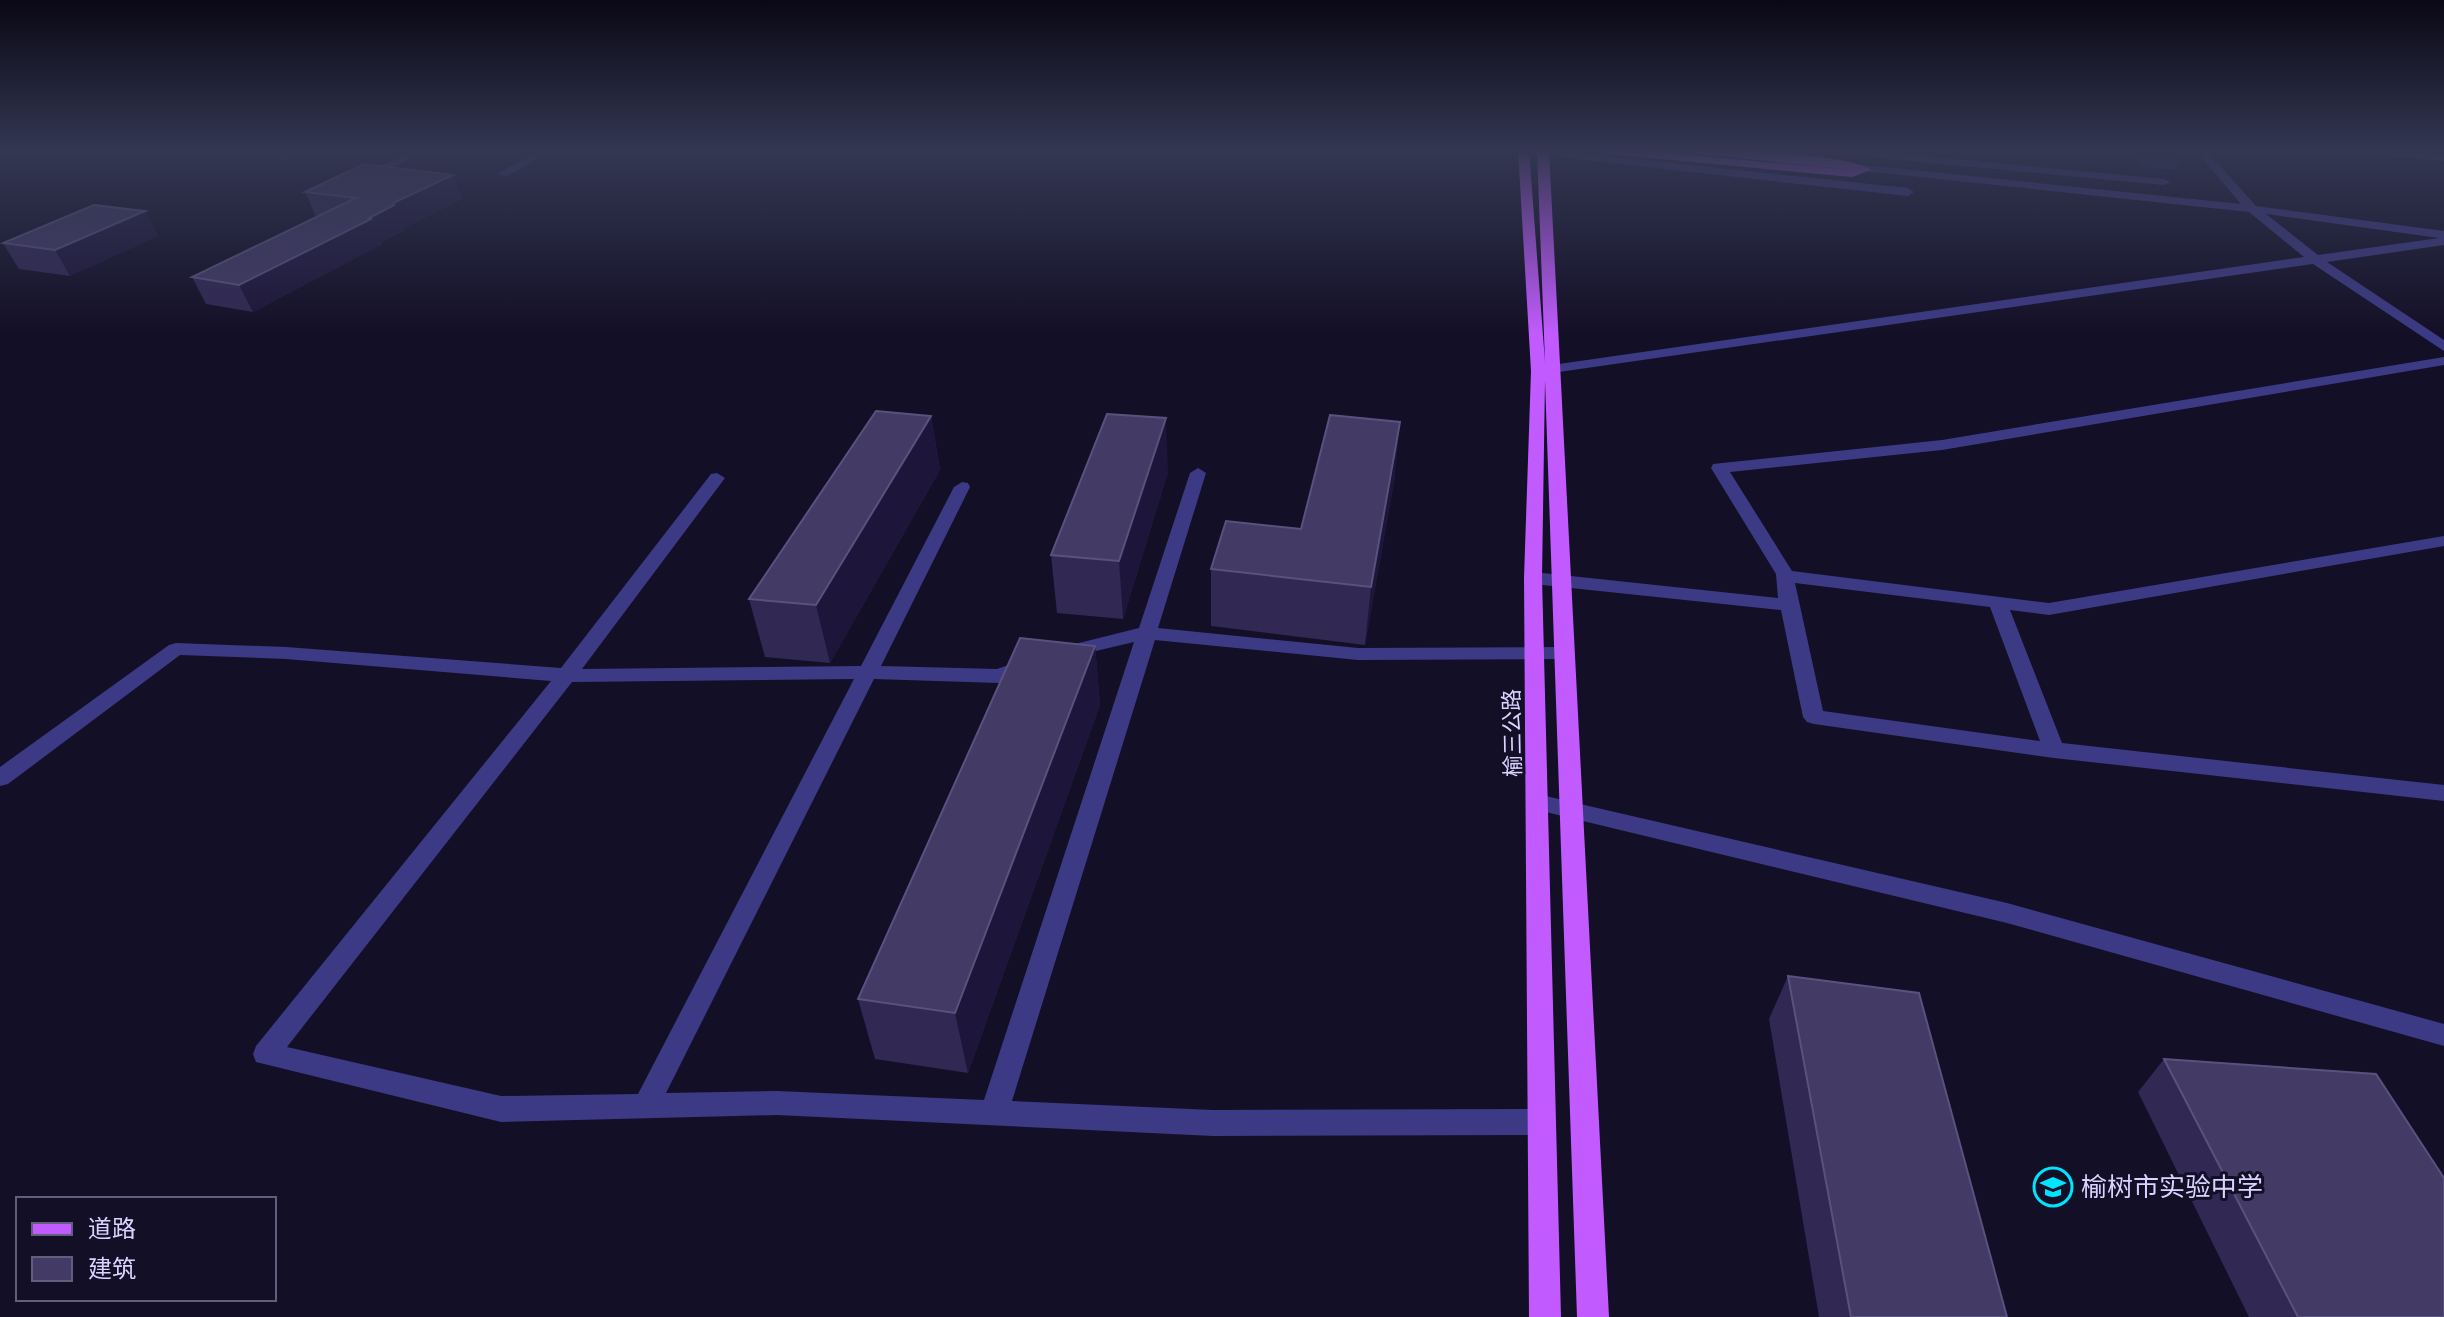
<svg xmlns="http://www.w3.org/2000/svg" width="2444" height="1317" viewBox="0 0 2444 1317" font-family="'Titillium Web','Noto Sans SC',sans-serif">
  <rect width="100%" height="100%" fill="#130f26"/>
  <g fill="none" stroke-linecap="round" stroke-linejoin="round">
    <!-- minor -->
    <path fill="#3d3a85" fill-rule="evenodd" d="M290,150H304L285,160L275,158Z
      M413,150H427L384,172L374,170Z
      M540,150H554L507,176L497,174Z
      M1514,150H1551L1908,188L1914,192L1908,196L1519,153Z
      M1818,150H1860L2164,179L2170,182L2164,185L1823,153Z
      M2195,150H2206L2256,206L2444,231V245L2327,262L2444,340V351L2313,264L1538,375L1531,371L1538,367L2304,257L2249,212L1864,171L1858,168L1864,165L2241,204ZM2266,214L2439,238L2318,255Z
      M2335,150L2444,155V161L2340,153Z
      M2444,357V365L1942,450L1730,472L1792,571L2049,603L2444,536V546L2049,615L2010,610L2062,743L2444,785V801L2054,758L1814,724L1807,722L1803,717L1781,610L1533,584L1524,578L1533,572L1778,598L1776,574L1711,468L1713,464L1942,440ZM1795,583L1990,607L2040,741L1823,711Z
      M1198,468L1206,473L1158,628L1358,648L1563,647L1573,653L1563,659L1358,660L1155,640L1012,1101L1213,1110L1542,1109L1552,1113L1556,1122L1552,1131L1542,1135L1213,1136L777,1115L501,1122L256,1062L253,1054L256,1046L551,681L286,659L180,655L8,784L0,786V767L169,645L176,643L286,647L561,668L711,474L717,473L725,478L582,669L861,666L954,487L962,482L968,483L970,487L881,666L997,669L1029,658L1039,665L1036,670L999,683L874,679L666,1093L777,1091L984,1100L1134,642L1066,658L1056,652L1059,648L1139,628L1190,473ZM854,679L638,1094L501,1096L287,1047L572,682Z
      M1537,794L2007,903L2444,1024V1046L2007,923L1529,808L1526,802L1529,796Z"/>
    <!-- major -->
    <path fill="#c25bff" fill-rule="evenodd" d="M1518,150H1529L1545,362L1537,150H1549L1609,1317H1577L1545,380L1542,578L1561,1317H1529L1524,578L1531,371Z
      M1594,150H1635L1853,170L1691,153L1686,150C1721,150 1846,152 1871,170L1852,177L1599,153Z"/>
  </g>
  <!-- wall -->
  <path fill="#312854" d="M2127,150H2185L2176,170L2141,167Z
    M453,175L462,199L404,228V230L381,243L382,244L253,312L206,304L192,277L318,217H316L305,192Z
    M145,211L158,236L70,276L19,269L3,243Z
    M931,416L940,470L830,663L765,657L749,599Z
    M1168,472L1123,619L1057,613L1051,555Z
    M1395,476L1365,645L1211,626V569L1301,529Z
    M1095,646L1100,705L968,1073L875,1059L858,999Z
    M1788,976L2007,1317H1819L1769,1019Z
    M2164,1059L2444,1317H2249L2138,1092Z"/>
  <!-- shaded-wall -->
  <path fill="#1d163a" d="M453,175L462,199L404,228V230L381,243L382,244L253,312L239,285L393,203Z
    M145,211L158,236L70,276L55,250Z
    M931,416L940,470L830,663L816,605Z
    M1166,418L1168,472L1123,619L1119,561Z
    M1400,422L1395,476L1365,645L1371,587Z
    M1095,646L1100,705L968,1073L955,1013Z"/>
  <!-- building -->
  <path fill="#433a66" stroke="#5a527e" stroke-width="2" d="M364,164L453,175L393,203L394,205L369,218L371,219L239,285L192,277L356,198L305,192Z
    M94,205L145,211L55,250L3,243Z
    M876,411L931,416L816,605L749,599Z
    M1107,414L1166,418L1119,561L1051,555Z
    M1330,415L1400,422L1371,587L1211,569L1226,521L1301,529Z
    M1020,638L1095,646L955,1013L858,999Z
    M1788,976L1919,993L2007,1317H1851Z
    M2164,1059L2376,1074L2444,1178V1317H2298Z"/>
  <!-- sky -->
  <linearGradient id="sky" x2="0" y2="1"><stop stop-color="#0a0815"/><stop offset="0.45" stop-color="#333752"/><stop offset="1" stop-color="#333752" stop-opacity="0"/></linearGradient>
  <rect width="2444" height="335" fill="url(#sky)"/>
  <!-- icons -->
  <defs>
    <g id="school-ring" transform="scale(2)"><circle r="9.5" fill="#130f26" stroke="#00e5ff" stroke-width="1.5"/><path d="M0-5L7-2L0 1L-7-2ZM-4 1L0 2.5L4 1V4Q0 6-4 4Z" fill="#00e5ff"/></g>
  </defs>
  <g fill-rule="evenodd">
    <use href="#school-ring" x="2053" y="1187"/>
  </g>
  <g text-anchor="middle" stroke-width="6" stroke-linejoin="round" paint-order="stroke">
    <!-- street labels -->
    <g font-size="22" fill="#d9d4ff" stroke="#130f26">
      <text transform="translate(1512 733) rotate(-91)" y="8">榆三公路</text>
    </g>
    <!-- near-poi labels -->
    <g font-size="26" fill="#d9d4ff" stroke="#130f26" text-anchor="start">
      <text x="2081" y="1196">榆树市实验中学</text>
    </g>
  </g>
  <!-- legend -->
  <rect x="16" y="1197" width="260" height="104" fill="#130f26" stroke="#625e7d" stroke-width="2"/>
  <rect x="32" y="1223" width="40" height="12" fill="#c25bff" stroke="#625e7d" stroke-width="2"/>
  <text x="88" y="1237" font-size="24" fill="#d9d4ff">道路</text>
  <rect x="32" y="1257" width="40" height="24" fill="#433a66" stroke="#625e7d" stroke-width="2"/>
  <text x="88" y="1277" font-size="24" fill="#d9d4ff">建筑</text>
</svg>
